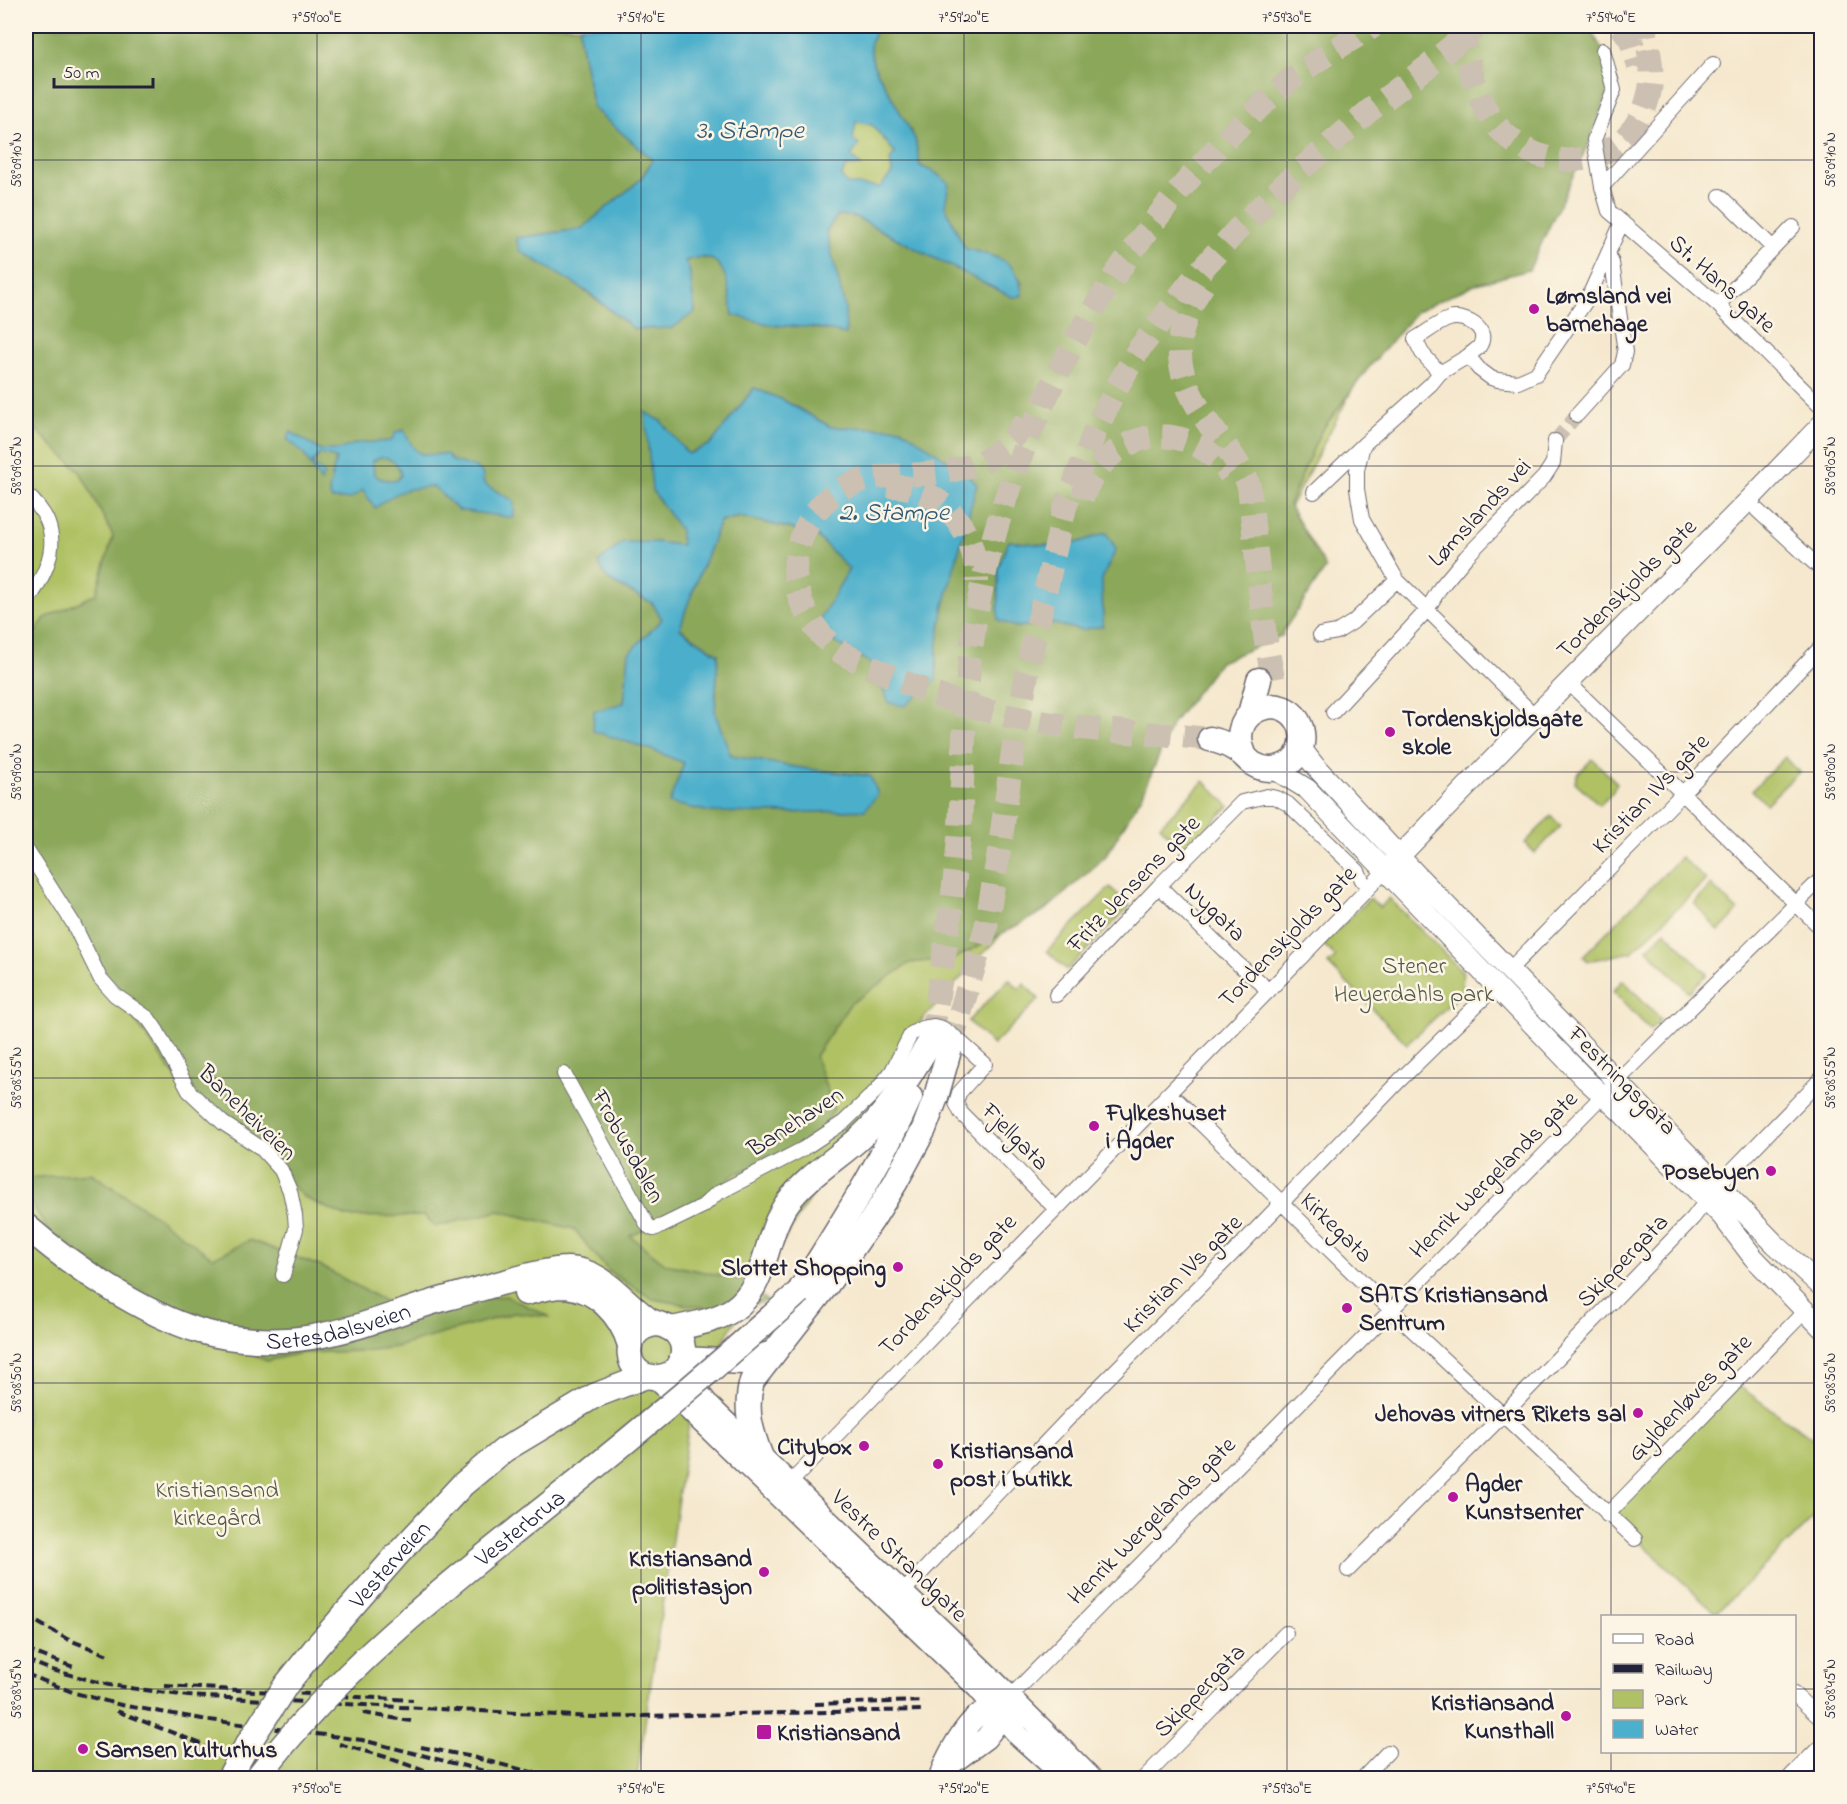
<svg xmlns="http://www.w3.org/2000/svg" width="1847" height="1804" viewBox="0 0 1847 1804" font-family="'Indie Flower',sans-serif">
  <rect width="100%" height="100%" fill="#fcf5e5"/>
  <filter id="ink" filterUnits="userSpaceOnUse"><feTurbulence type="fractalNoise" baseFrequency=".0167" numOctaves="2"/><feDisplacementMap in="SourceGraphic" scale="12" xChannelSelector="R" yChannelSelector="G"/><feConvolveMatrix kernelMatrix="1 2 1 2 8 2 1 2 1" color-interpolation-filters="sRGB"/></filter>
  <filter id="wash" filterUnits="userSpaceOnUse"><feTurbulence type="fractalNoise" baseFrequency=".008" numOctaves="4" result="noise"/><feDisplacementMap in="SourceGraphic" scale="24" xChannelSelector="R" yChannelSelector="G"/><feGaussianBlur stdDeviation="1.35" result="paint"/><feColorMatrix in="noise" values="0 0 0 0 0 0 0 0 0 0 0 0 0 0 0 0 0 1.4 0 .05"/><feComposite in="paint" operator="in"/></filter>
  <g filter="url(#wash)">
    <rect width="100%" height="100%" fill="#f5e8ce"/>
    <!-- green -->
    <path fill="#afc164" stroke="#687250" stroke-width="1.5" d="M26,26H1580L1392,314L1218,644L1129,796L909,1034L694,1389L637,1778H26Z
      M1785,757L1799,772L1766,804L1752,790Z
      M1592,759L1617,783L1612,793L1600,805L1575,782L1577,775Z
      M1204,781L1229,806L1184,851L1160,826Z
      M1551,816L1561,826L1535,853L1525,843Z
      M1681,857L1706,880L1632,952L1588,961L1583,956Z
      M1711,885L1738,911L1719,931L1694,903Z
      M1110,887L1130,906L1067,970L1047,951Z
      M1370,898L1380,908L1389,898L1463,972L1462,987L1465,990L1407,1044L1328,964L1336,957L1323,944Z
      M1665,931L1707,974L1689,992L1647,949Z
      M1009,979L1019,989L1024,984L1039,999L993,1045L968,1021Z
      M1623,980L1661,1019L1650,1030L1613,991Z
      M1739,1386L1786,1420L1821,1443V1511L1716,1613L1608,1512Z"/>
    <!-- forest -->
    <path fill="#8ba75a" stroke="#56644a" stroke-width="1.5" fill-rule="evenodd" d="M26,26H580V39L593,108L653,160L640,180L581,229L516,238L634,329L672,328L695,312L689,268L685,261C729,246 727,284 733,315L845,333V308L826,231L838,215L856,217L924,253L1012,296L1022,283C1007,255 993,256 965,249L945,206L934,172L920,166L915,139L873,64L870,46L877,26H1588L1601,47L1613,79L1590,140L1529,270L1476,284L1417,311L1366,371L1320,433L1289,505L1326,568L1282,633L1283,635L1220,662L1172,724L1143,794L1105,857L1046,910L956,958L910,963L850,1004L815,1056L834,1109L813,1142L735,1174L693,1208L630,1236L666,1264L743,1280L767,1301L730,1312L653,1299L609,1272L574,1229L499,1211L434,1227L426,1216L347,1217L305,1198L251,1145L191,1099L100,971L26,850V645L45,618L96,594L113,536L81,473L26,420ZM754,388L783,400L831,427L901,428L976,484L943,609L937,649L889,703L874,665L815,630L849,569L815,534L740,517L720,521L686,609L680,628L718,654L715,713L731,756L807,769L870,776L865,810L786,813L711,812L669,803L684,763L652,750L594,711L624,703L629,653L662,619L652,603L608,580L655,542L681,545V530L652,490L661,421L687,454L711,444ZM1106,533L1116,549L1102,579L1103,626L1081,630L1050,623L1016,627L1009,541L1053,546L1080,542Z
      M91,1173L153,1214L213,1258L250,1240L322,1267L388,1303L423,1293L429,1303L506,1296L550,1317L514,1313L396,1347L364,1351L300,1353L267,1361L83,1282L26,1196V1178Z"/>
    <!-- water -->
    <path fill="#4cafcb" stroke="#376883" stroke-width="1.5" fill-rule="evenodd" d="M580,26H877L870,46L873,64L915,139L920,166L934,172L949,183L945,207L965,248C995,257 1020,258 1022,296L1012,297L924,253L856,217L838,215L826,231L845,308L846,334L818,328L772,325L733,315C727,286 728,245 685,261L689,268L695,312L672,328L634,329L588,292L520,251L516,238L581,229L640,180L653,160L593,108L580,39ZM856,122L872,125L895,153L890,159L892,173L880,187L847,184L841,176L847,166H861L851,156L859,145L853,140Z
      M754,388L783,400L831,427L901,428L964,472L977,484L943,609L937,649L936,680L905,706L889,703L874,665L814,630L849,569L815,534L740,517L720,521L686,609L680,629L718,654L715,713L731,756L807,769L870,776L878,794L865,810L786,813L711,812L669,803L684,763L652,750L593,731L594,711L624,703L629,653L662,619L652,603L608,580L598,563L623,542H655L681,545L680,530L652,490L645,412L661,421L688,454L711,444Z
      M404,430C417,458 418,455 447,454L452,461L475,467L482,472L484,484L514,501V518L458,510L434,487C404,488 399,490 375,508L363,490L350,499H331L329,491L336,458L320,454L312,464L324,474L321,482L303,453L287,439L291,432L320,450H339L357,443L391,441L396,432ZM381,457C392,458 399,465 401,475L396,481L381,479L374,474L373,461Z
      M1106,533L1116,549L1102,579L1103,626L1081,630L1050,623L1016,627L998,620V568L1009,541L1053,546L1080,542Z"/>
  </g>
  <g filter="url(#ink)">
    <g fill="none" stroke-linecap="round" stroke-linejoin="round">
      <!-- street-tunnel -->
      <path stroke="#cbc0b1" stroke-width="14" stroke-dasharray="14 7" stroke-linecap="butt" d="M1555,441L1577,415"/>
      <!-- highway-tunnel -->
      <path stroke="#cbc0b1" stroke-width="24" stroke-dasharray="24 12" stroke-linecap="butt" d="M1461,26C1468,57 1473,94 1493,121C1538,181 1631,172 1649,94C1655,71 1648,48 1644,26
        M1621,26L1631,40L1639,66
        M1203,285C1167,340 1175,376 1211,427C1225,446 1240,463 1249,486L1265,636L1273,679
        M1026,421C995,469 958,472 905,475C881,476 860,477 840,490C813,506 796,539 795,570C795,600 812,629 835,648C847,657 862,663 875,669C931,696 990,715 1052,724C1104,732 1157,733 1210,739
        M887,486C942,484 977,531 977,582
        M1082,498C1108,428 1185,414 1230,474
        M932,1039C941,968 955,897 960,825C964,751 964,678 978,605C1015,407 1132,212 1287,83C1313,61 1344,44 1374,26
        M950,1047L986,927L1000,846L1013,751L1029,662L1065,507L1096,429L1117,387L1139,349L1193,279L1238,229L1299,171L1369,111L1430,65L1476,26"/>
      <!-- street casing -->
      <g stroke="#6c676e" stroke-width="16">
        <path id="street" d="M1603,50L1614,90L1594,140L1602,187L1609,211L1718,305L1822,408
          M1602,187L1713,64
          M1720,196L1772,247
          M1718,305L1793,227
          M1440,373L1422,353L1415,339C1426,333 1437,323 1449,319C1464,314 1492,329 1479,347C1476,350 1471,353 1468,356
          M1577,415L1622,365L1625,352L1612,263L1608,253
          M1314,492L1363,445
          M26,494C66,528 53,565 26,603
          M1757,510L1822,570
          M1320,635L1337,632L1353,622L1397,580
          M1569,683L1822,929
          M1333,712L1427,610L1440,588L1466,557L1544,477L1553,463L1555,441
          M1535,716L1397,580L1362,519L1357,489V470L1363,445L1431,384L1440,373L1468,356L1479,369L1491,378L1498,380L1518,382L1536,374L1588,298L1622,222
          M26,849L73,923L100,978L115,995L148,1018L157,1031L189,1091L223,1123L261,1148L281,1170L290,1191L295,1215L296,1229L283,1275
          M1159,886L1238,964L1260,982L1268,992
          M1510,969L1682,794L1822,646
          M1056,995L1159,886L1242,802L1267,796L1277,798L1288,804L1358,871L1362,880
          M564,1074L648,1226L653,1229L662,1226L703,1206L716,1194L803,1149L844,1122L876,1091L892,1071L911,1034L922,1028L934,1026L942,1028L956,1038L985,1064L959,1093L956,1103L961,1113L1056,1209
          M1166,1095L1178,1101L1391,1310L1635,1539
          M789,1484L1386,870
          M1607,1515L1805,1311
          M1348,1570L1503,1415L1693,1218L1718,1185L1822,1078
          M902,1593L1087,1399L1242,1244L1399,1081L1496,986
          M1794,1694L1822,1720
          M1005,1702L1603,1095L1822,878
          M1144,1778L1286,1633
          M1363,1778L1388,1752"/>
      </g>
      <!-- secondary casing -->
      <g stroke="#6c676e" stroke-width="22">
        <path id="secondary" d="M1301,748L1314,765L1415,873L1775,1244L1822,1287
          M1274,769L1307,789L1586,1080L1622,1113L1722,1216L1753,1257L1822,1328
          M1392,864L1535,716L1748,501L1822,424
          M1793,1778L1822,1749"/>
      </g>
      <!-- primary casing -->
      <g stroke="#6c676e" stroke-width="24">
        <path id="primary" d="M683,1373L709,1406L990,1677L1091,1778
          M656,1378L978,1688L1019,1736L1066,1778
          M948,1766L986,1738L996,1725L997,1710
          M940,1778C944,1760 966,1721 983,1712C987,1710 993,1710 997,1710"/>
      </g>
      <!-- highway casing -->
      <g stroke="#6c676e" stroke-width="27">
        <g id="highway">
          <path d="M1250,714L1259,680"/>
          <path d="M1210,739C1218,741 1227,744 1235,749C1243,753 1246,759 1253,764C1269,774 1292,768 1300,750C1303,743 1303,735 1301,728C1287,687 1224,709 1244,754"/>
          <path id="s1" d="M26,1226C72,1266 141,1313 200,1331C235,1341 276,1343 312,1337C358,1330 402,1310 447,1298C477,1290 506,1281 535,1274C545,1272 556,1269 566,1269C601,1268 623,1302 649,1320C658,1325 669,1325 677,1334C691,1351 679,1376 658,1377C623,1380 618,1328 656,1324"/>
          <path d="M799,1292C838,1229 880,1166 910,1097"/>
          <path d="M526,1293C538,1290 551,1286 563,1286C596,1287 621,1315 630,1345"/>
          <path d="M672,1329C694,1324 723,1320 740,1304C768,1278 765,1233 788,1202C808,1175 839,1158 863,1135C892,1108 911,1072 932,1039"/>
          <path d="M682,1359L744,1362L773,1353"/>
          <path d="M762,1460C751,1432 744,1410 752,1381L826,1286L872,1220L895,1183L924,1129L936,1097L950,1047"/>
          <path id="s2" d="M318,1645L396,1556L462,1485L504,1450L594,1396L646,1376"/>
          <path d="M229,1778L246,1747"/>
        </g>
      </g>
      <!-- street -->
      <use href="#street" stroke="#fff" stroke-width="14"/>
      <!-- secondary -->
      <use href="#secondary" stroke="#fff" stroke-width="20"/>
      <!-- primary -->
      <use href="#primary" stroke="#fff" stroke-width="21"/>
      <!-- highway -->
      <use href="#highway" stroke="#fff" stroke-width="24"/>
      <!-- rail -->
      <path stroke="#22223b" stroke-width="4" stroke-dasharray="9 4.5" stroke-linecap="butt" d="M26,1616L67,1639L108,1655
        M26,1650L74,1667
        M26,1660L52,1670L109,1685L188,1696L595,1717L924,1710
        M26,1674L75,1693L121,1705L202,1719L362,1740L512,1778
        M165,1686L413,1700
        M815,1704L923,1701
        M117,1711L214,1749
        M363,1713L411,1721
        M339,1744L386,1757L444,1778
        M421,1747L468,1756L555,1778"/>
      <!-- highway-bridge casing -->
      <g stroke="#6c676e" stroke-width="27" stroke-linecap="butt">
        <g id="highway-bridge">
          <path d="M246,1747L286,1685L318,1645"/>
          <path id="s3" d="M257,1778C342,1665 454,1580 564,1492C644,1428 722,1362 799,1292"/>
        </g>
      </g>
      <!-- highway-bridge -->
      <use href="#highway-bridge" stroke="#fff" stroke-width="24"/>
    </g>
  </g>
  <!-- ticks -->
  <path fill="none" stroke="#22223b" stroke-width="1.5" stroke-opacity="0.45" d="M317,26V1778M641,26V1778M964,26V1778M1287,26V1778M1611,26V1616M26,160H1822M26,466H1822M26,772H1822M26,1078H1822M26,1383H1822M26,1689H1602M1794,1689H1822M1611,1752V1778"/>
  <!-- markers -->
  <g fill="#b5179e" stroke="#fcf5e5" stroke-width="2">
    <circle cx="1534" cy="309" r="6"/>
    <circle cx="1390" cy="732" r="6"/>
    <circle cx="1094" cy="1126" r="6"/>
    <circle cx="1771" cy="1171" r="6"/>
    <circle cx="898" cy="1267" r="6"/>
    <circle cx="1347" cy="1308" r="6"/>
    <circle cx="1638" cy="1413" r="6"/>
    <circle cx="864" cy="1446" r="6"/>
    <circle cx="938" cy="1464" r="6"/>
    <circle cx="1453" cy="1497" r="6"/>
    <circle cx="764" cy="1572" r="6"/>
    <circle cx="1566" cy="1716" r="6"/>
    <rect x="756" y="1724" width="16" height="16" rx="3"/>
    <circle cx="83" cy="1749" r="6"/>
  </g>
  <g text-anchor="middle" stroke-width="5" stroke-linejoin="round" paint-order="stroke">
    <!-- street labels -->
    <g font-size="24" fill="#22223b" stroke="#fcf5e5">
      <text transform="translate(1723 283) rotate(42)" y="8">St. Hans gate</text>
      <text transform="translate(1479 512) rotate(-47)" y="8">Lømslands vei</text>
      <text transform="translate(1626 588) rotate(-45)" y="8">Tordenskjolds gate</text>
      <text transform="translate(1650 793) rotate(-46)" y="8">Kristian IVs gate</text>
      <text transform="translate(1133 883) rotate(-46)" y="8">Fritz Jensens gate</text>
      <text transform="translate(1216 911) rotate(44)" y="8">Nygata</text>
      <text transform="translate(1287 936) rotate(-46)" y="8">Tordenskjolds gate</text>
      <text transform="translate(1623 1080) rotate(45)" y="8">Festningsgata</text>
      <text transform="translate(248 1112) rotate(44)" y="8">Baneheiveien</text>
      <text transform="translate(795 1121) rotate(-33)" y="8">Banehaven</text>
      <text transform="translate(1016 1136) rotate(45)" y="8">Fjellgata</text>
      <text transform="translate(629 1146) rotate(61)" y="8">Frobusdalen</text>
      <text transform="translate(1493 1174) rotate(-45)" y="8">Henrik Wergelands gate</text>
      <text transform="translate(1337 1227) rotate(44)" y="8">Kirkegata</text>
      <text transform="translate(1622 1260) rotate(-46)" y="8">Skippergata</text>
      <text transform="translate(1182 1273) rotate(-45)" y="8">Kristian IVs gate</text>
      <text transform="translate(947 1284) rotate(-46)" y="8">Tordenskjolds gate</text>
      <text dy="8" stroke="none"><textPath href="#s1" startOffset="345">Setesdalsveien</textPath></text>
      <text transform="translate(1689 1397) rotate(-46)" y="8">Gyldenløves gate</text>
      <text transform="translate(1151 1520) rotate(-45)" y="8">Henrik Wergelands gate</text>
      <text dy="8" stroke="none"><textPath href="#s3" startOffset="364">Vesterbrua</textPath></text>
      <text transform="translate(900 1555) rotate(44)" y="8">Vestre Strandgate</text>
      <text dy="8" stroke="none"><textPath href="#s2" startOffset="108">Vesterveien</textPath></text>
      <text transform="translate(1199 1690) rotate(-46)" y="8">Skippergata</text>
    </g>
    <!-- poi labels -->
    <g font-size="24" font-weight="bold" fill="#22223b" stroke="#fcf5e5" text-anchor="start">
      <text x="1546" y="303">Lømsland vei<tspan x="1546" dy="28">barnehage</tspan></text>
      <text x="1402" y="726">Tordenskjoldsgate<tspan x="1402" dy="28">skole</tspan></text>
      <text x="1106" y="1120">Fylkeshuset<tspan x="1106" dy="28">i Agder</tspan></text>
      <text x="1759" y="1179" text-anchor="end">Posebyen</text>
      <text x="886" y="1275" text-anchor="end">Slottet Shopping</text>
      <text x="1359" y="1302">SATS Kristiansand<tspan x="1359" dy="28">Sentrum</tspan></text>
      <text x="1626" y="1421" text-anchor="end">Jehovas vitners Rikets sal</text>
      <text x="852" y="1454" text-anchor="end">Citybox</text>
      <text x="950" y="1458">Kristiansand<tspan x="950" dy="28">post i butikk</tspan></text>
      <text x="1465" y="1491">Agder<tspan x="1465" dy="28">Kunstsenter</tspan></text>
      <text x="752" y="1566" text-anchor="end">Kristiansand<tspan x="752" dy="28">politistasjon</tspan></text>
      <text x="1554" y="1710" text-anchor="end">Kristiansand<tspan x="1554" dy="28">Kunsthall</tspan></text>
      <text x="777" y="1740">Kristiansand</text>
      <text x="95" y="1757">Samsen kulturhus</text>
    </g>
    <!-- park labels -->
    <g font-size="24" fill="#535a49" stroke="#fcf5e5">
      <text x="1414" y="973">Stener<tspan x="1414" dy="28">Heyerdahls park</tspan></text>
      <text x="217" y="1497">Kristiansand<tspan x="217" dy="28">kirkegård</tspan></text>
    </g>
    <!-- water labels -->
    <g font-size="26" font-style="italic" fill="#335a75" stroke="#fcf5e5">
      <text x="750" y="138">3. Stampe</text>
      <text x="894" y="520">2. Stampe</text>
    </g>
  </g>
  <!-- margin -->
  <rect width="1847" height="1804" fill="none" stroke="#fcf5e5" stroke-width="66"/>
  <!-- legend -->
  <rect x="1601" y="1615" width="195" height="138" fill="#fcf5e5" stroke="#a5a1a1" stroke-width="1.5"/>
  <rect x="1613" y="1634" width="30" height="9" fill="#ffffff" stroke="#a5a1a1" stroke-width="1.5"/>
  <text x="1655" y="1645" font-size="18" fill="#22223b">Road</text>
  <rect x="1613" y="1664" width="30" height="9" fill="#22223b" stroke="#a5a1a1" stroke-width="1.5"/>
  <text x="1655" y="1675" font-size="18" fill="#22223b">Railway</text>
  <rect x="1613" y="1690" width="30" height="18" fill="#afc164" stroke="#a5a1a1" stroke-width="1.5"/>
  <text x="1655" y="1705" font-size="18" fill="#22223b">Park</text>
  <rect x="1613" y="1720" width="30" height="18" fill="#4cafcb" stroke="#a5a1a1" stroke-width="1.5"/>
  <text x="1655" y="1735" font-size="18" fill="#22223b">Water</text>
  <!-- scale -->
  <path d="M54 78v9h99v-9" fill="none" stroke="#22223b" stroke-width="3"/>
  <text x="63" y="78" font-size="18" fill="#22223b" stroke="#fcf5e5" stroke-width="4.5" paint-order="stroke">50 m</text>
  <rect x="33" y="33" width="1781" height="1738" fill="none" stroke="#22223b" stroke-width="2"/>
  <g font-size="15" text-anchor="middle" fill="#22223b">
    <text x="317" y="22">7°59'00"E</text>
    <text x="641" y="22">7°59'10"E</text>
    <text x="964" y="22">7°59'20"E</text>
    <text x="1287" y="22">7°59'30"E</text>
    <text x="1611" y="22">7°59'40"E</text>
    <text transform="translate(16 160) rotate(-90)" y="5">58°09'10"N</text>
    <text transform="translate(1830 160) rotate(-90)" y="5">58°09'10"N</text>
    <text transform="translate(16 466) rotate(-90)" y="5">58°09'05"N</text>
    <text transform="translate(1830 466) rotate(-90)" y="5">58°09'05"N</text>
    <text transform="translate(16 772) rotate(-90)" y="5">58°09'00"N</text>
    <text transform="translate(1830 772) rotate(-90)" y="5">58°09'00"N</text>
    <text transform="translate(16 1078) rotate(-90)" y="5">58°08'55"N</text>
    <text transform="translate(1830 1078) rotate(-90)" y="5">58°08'55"N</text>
    <text transform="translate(16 1383) rotate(-90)" y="5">58°08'50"N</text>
    <text transform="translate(1830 1383) rotate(-90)" y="5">58°08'50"N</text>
    <text transform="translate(16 1689) rotate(-90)" y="5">58°08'45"N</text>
    <text transform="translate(1830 1689) rotate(-90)" y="5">58°08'45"N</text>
    <text x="317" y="1793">7°59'00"E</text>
    <text x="641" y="1793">7°59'10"E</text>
    <text x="964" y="1793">7°59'20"E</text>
    <text x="1287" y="1793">7°59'30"E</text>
    <text x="1611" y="1793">7°59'40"E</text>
  </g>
</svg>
